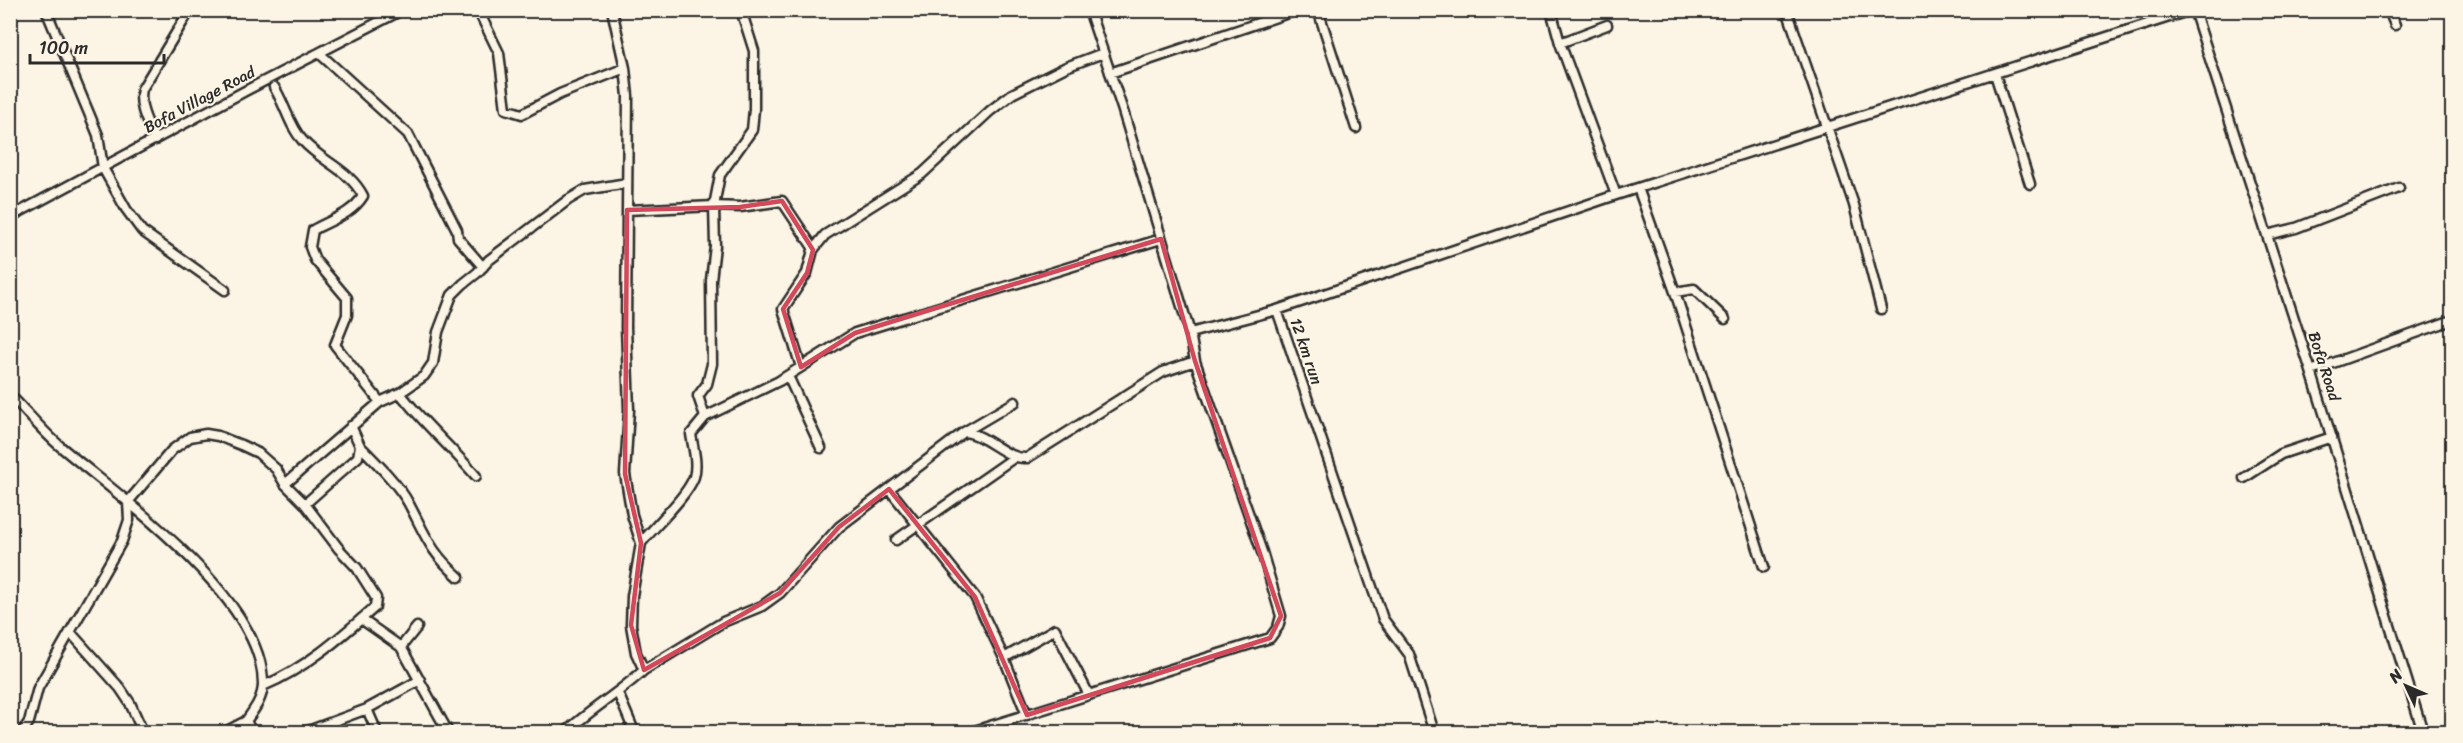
<svg xmlns="http://www.w3.org/2000/svg" width="2463" height="743" viewBox="0 0 2463 743" font-family="Sriracha,sans-serif">
  <rect width="100%" height="100%" fill="#fcf5e5"/>
  <filter id="ink" filterUnits="userSpaceOnUse"><feTurbulence type="fractalNoise" baseFrequency=".0167" numOctaves="2"/><feDisplacementMap in="SourceGraphic" scale="12" xChannelSelector="R" yChannelSelector="G"/><feConvolveMatrix kernelMatrix="1 2 1 2 8 2 1 2 1" color-interpolation-filters="sRGB"/></filter>
  <g filter="url(#ink)">
    <g fill="none" stroke-linecap="round" stroke-linejoin="round">
      <!-- street casing -->
      <g stroke="#2b2b2b" stroke-width="13">
        <path id="street" d="M46,10L98,135L103,168L126,209L142,231L225,290
          M478,10L499,53L506,109L522,114L560,94L625,68
          M1089,10L1123,111L1190,333L1277,310L1383,619L1409,654L1434,732
          M1318,10L1356,128
          M1551,10L1560,43L1616,195
          M1787,10L1854,205L1881,309
          M2194,10L2311,371L2423,732
          M2389,10L2395,25
          M1560,43L1607,25
          M319,53L408,134L457,230L458,238L483,267
          M1110,73L1297,10
          M1995,74L2030,184
          M274,87C285,104 289,126 303,141C322,162 350,170 363,196C352,214 331,220 313,230L310,247L315,260L347,298V315L335,345L380,402
          M155,140C148,123 138,107 142,89L190,10
          M1638,188L1675,292L1694,289L1725,319
          M627,210L714,206L740,207L782,201L814,249
          M10,217L247,90L402,10
          M2267,235L2296,228L2399,188
          M1675,292L1764,567
          M1277,310L1616,195L2191,10
          M801,367L783,309L807,273L813,250L825,235L922,174L990,111L1012,94L1066,67L1103,53
          M2311,371L2452,320
          M788,376L821,448
          M400,393L424,376L433,363L438,332L452,295L463,284L477,273L489,260L568,200L585,190L627,183
          M10,395C27,412 43,432 61,447C122,499 263,598 263,684C263,698 254,710 246,721L252,732
          M705,417L698,396L707,384L712,364L711,280L715,246L714,206L720,175L752,130L754,109V51L741,10
          M964,432L1015,402
          M360,446C375,461 399,485 409,504C426,536 430,552 459,577
          M2244,478L2281,454L2332,437
          M285,484L380,402L400,393C423,423 451,447 476,476
          M889,489L975,597L1004,658L1027,715
          M305,504L358,457L360,446L351,426
          M896,540L1015,457
          M641,543C654,527 688,495 694,477C698,463 693,448 691,434L705,417L779,381L855,333L1161,239
          M361,619L401,647L448,732
          M71,633L120,688L130,703L143,732
          M401,647L417,627
          M1004,658L1055,629L1089,695
          M644,670L723,622L762,606L780,593L839,527L964,432C987,434 1006,460 1027,458L1163,372L1195,361
          M618,693L634,731
          M367,709L377,732
          M22,732L29,722L38,688L122,541L129,520L128,502L172,450L190,437L206,434L218,436L241,445L258,453L276,469L285,484L305,504L339,549L357,568L376,598L375,607C341,637 305,669 263,686
          M225,732L246,721
          M305,732L367,709L420,680
          M566,732C591,709 619,693 644,670L636,653L631,625L632,596L641,543L632,515L625,474L629,410L626,327L628,96L625,68L612,10
          M971,732L1270,638L1278,627L1281,616L1262,552L1195,361L1190,333"/>
      </g>
      <!-- street -->
      <use href="#street" stroke="#fcf5e5" stroke-width="8"/>
    </g>
  </g>
  <!-- marked area -->
  <path fill="none" stroke="#d1495b" stroke-width="4.5" stroke-linejoin="round" d="M782,201L813,250L807,273L783,309L801,367L855,333L1161,239L1195,361L1281,616L1270,638L1027,715L975,597L889,489L839,527L780,593L644,670L631,625L641,543L625,474L627,210L740,207Z"/>
  <g text-anchor="middle" stroke-width="4.5" stroke-linejoin="round" paint-order="stroke">
    <!-- street labels -->
    <g font-size="16" fill="#2b2b2b" stroke="#fcf5e5">
      <text transform="translate(199 99) rotate(-28)" y="6">Bofa Village Road</text>
      <text transform="translate(1307 351) rotate(71)" y="6">12 km run</text>
      <text transform="translate(2325 366) rotate(72)" y="6">Bofa Road</text>
    </g>
  </g>
  <!-- margin -->
  <rect width="2463" height="743" fill="none" stroke="#fcf5e5" stroke-width="36"/>
  <rect x="18" y="18" width="2427" height="707" fill="none" stroke="#2b2b2b" stroke-width="2" filter="url(#ink)"/>
  <!-- north arrow -->
  <g transform="translate(2406 686) rotate(314)" stroke="#fcf5e5" stroke-width="4.5" paint-order="stroke">
  <path d="M0-4.5L10 22L0 15L-10 22Z" fill="#2b2b2b"/>
  <text y="-9" font-size="16" font-weight="bold" text-anchor="middle" fill="#2b2b2b">N</text>
  </g>
  <!-- scale -->
  <path d="M30 54v9h134v-9" fill="none" stroke="#2b2b2b" stroke-width="3"/>
  <text x="39" y="54" font-size="18" fill="#2b2b2b" stroke="#fcf5e5" stroke-width="4.5" paint-order="stroke">100 m</text>
</svg>
